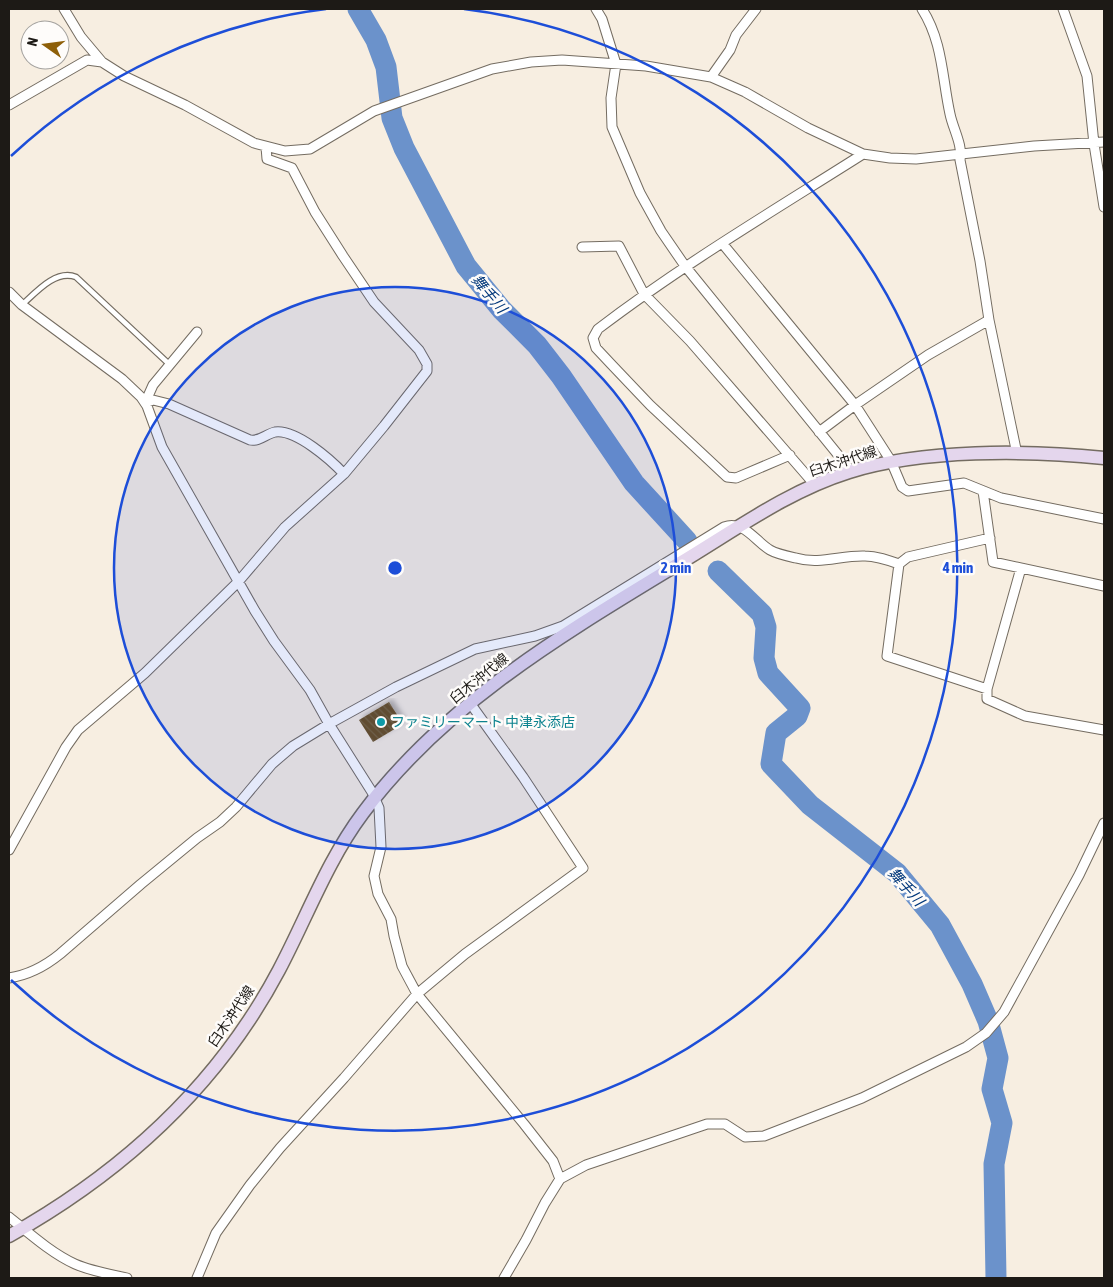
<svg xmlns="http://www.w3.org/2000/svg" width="1113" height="1287" viewBox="0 0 1113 1287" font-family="'Asap Condensed','Noto Sans JP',sans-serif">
  <defs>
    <pattern id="building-back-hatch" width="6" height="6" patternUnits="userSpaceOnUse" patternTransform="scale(1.25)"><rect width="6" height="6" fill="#694d1a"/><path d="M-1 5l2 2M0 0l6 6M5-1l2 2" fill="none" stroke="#79633a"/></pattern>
    <filter id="shadow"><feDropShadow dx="3.5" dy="-3.5" stdDeviation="2.5" flood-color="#0004"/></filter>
  </defs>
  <rect width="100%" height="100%" fill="#f7eee1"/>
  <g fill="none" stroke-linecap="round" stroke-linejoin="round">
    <!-- river -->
    <path stroke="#6b92cb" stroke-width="21" d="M358,9L376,40L386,67L392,118L404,148L466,266L502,310L537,345L561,376L634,483L687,541
      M718,571L762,614L766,627L764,658L768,673L800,708L797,716L776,733L771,764L810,805L897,873L940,925L972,984L988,1021L998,1058L992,1089L1002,1123L994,1164L996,1278"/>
  </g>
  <!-- building -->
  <path fill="url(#building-back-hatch)" filter="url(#shadow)" d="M389,702L403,724L373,742L359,720Z"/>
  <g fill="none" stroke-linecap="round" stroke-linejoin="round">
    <!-- service casing -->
    <g stroke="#746c61" stroke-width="7">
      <path id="service" d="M22,305C36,292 56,269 76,277L169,364"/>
    </g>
    <!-- minor casing -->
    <g stroke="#746c61" stroke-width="11">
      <path id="minor" d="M64,9L81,37L102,62L124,76L185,105L254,143L285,151L310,149L374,111L492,69L531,62L562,60L646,66L711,77L745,92L808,128L863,154L890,158L916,159L1034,146L1104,142
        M596,9L602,19L616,64L611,98L612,127L640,193L661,231L685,266L852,472
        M922,9C943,42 942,78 950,114C953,129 963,145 960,160L980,261L989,320L1017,454
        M1063,9L1087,76L1094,144L1104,207
        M711,77L730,50L736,35L756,9
        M9,105L87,60L102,62
        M722,243L855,405L891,461L902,487L908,491L964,483L1001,498L1104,519
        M582,247L619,246L644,294L690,341L815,485
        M9,292L22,305L122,379L141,397L147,406L162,447L255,611L274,641L310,690L329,724L372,792L379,808L381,847L374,876L378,894L391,919L394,936L402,966L417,994L524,1124L553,1161L560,1179
        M197,332L153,385L145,403L153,400L169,404L250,440C259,442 266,434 275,432C296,429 331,460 344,474
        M819,432L855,405L928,355L989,320
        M790,455L736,478L727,477L650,405L611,364L596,348L593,338L598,329C682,265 773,211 863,154
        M983,491L993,562L1104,586
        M1021,568L987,689V699L1025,716L1104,730
        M987,689L887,656L899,564L908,557L990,538
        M9,850L66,747L78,730L145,673L238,582L285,527L344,474L384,426L427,371V364L419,350L374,302L343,256L315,212L292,168L267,159L266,147
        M9,978C28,975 44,967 60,954L141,884L197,838L220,822L236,807L272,764L293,746L329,724L396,687L475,649L535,636L563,626L724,527C744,520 755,541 770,550C777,554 787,556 796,558C820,565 841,555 865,556C877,556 888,560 899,564
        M9,1217C29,1233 51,1253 75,1264C91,1271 109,1274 127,1278
        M197,1278L216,1233L250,1185L280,1148L344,1078L417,994L465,954L583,868L523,777L470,703
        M504,1278L526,1240L545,1203L560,1179L586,1165L707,1124H725L745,1137L764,1136L862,1098L966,1047L986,1033L1004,1012L1079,875L1104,823"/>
    </g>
    <!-- secondary casing -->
    <g stroke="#746c61" stroke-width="15">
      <path id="secondary" d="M9,1236C123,1172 217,1087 279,970C307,917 327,861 363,813C445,703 565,633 680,563C735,530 788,491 849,472C924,449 1026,450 1104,458"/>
    </g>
    <!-- service -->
    <use href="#service" stroke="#fff" stroke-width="4.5"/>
    <!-- minor -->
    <use href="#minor" stroke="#fff" stroke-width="9"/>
    <!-- secondary -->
    <use href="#secondary" stroke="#e4d6ed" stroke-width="12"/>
  </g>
  <!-- distance rings -->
  <circle cx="395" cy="568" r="281" fill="#1d4ed8" fill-opacity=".12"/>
  <g fill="none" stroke="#1d4ed8" stroke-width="2.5">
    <circle cx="395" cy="568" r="281"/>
    <path d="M11 156A563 563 0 0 1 326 9M464 9A563 563 0 1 1 11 980"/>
  </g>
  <!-- markers -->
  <circle fill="#0f9aa8" stroke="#fefcfa" stroke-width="2" cx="381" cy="722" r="5"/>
  <g text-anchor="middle" stroke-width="5" stroke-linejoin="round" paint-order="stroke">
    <!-- street labels -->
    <g font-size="14" fill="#1d1a16" stroke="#fefcfa">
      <text transform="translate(843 461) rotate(-18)" y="5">臼木沖代線</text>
      <text transform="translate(479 678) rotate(-39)" y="5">臼木沖代線</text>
      <text transform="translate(231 1016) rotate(-56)" y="5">臼木沖代線</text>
    </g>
    <!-- culture labels -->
    <g font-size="14" fill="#0d838f" stroke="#fefcfa" text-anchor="start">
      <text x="391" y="727">ファミリーマート 中津永添店</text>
    </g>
    <!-- water labels -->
    <g font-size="15" font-style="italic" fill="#00377a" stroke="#fefcfa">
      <text transform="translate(489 294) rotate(50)" y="5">舞手川</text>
      <text transform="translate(906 887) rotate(48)" y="5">舞手川</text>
    </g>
  </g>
  <circle cx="395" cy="568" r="8" fill="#1d4ed8" stroke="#fefcfa" stroke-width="2.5"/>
  <g font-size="15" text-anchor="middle" font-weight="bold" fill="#1d4ed8" stroke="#fefcfa" stroke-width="5" stroke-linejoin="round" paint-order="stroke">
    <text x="676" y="573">2 min</text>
    <text x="958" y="573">4 min</text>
  </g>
  <!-- border -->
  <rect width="1113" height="1287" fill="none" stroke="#1d1a16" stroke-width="20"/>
  <!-- north arrow -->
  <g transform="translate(45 45) rotate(284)"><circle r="24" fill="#fefcfa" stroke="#a4a29f"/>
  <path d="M0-4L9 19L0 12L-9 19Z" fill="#8e5f08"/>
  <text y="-8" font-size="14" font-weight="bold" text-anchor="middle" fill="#1d1a16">N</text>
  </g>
</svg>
